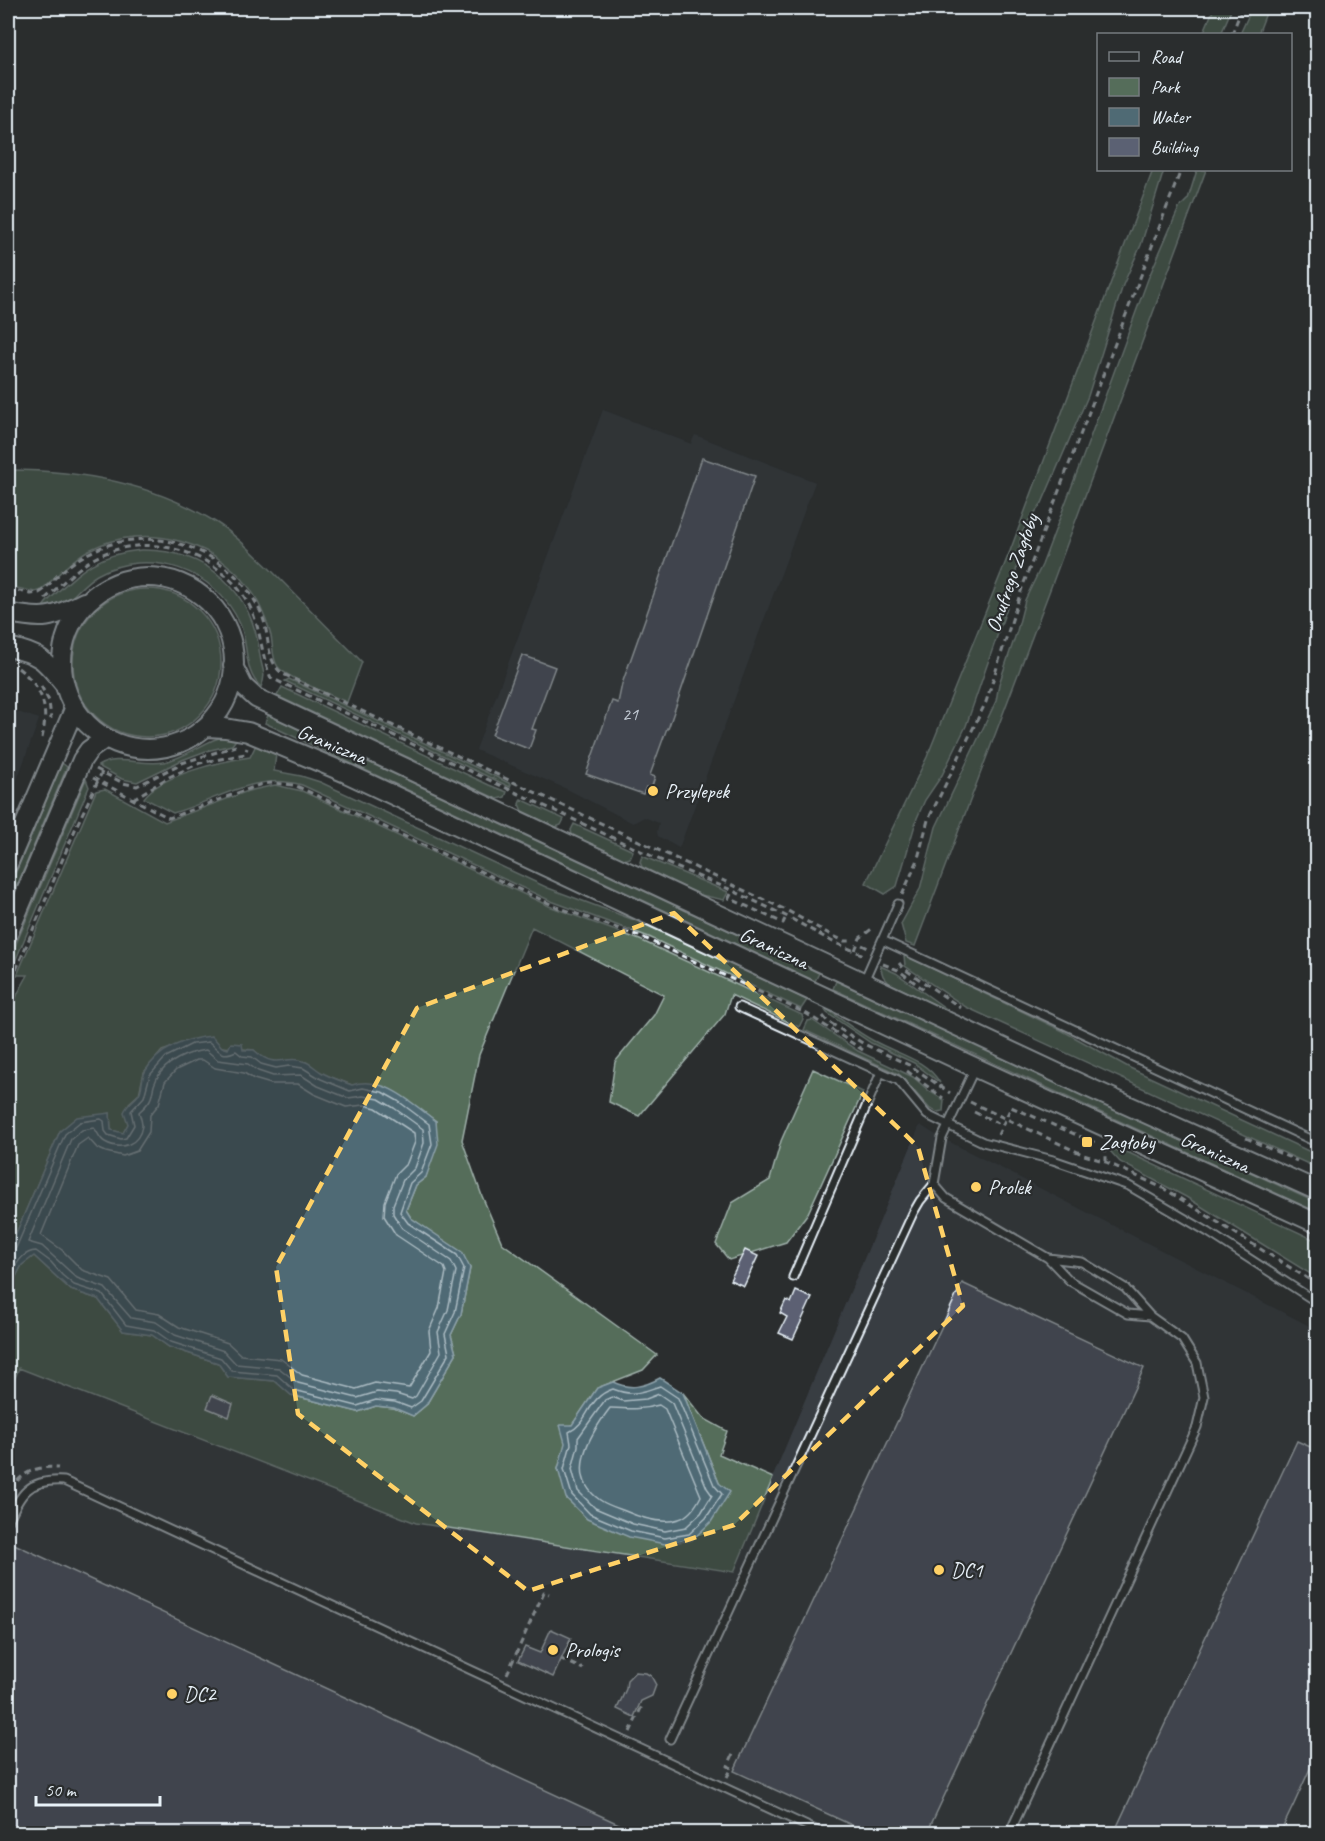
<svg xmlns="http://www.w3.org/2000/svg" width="1325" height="1841" viewBox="0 0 1325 1841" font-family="Caveat,sans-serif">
  <rect width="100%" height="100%" fill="#2a2d2e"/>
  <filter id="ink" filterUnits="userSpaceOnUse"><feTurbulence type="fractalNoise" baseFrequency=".0167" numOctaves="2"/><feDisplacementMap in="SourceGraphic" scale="12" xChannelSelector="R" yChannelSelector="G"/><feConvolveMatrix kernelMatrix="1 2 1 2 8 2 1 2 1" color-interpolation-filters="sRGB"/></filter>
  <g filter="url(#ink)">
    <!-- built -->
    <path fill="#393d43" d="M603,410L691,444L695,435L815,482L679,848L658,836L657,832L659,823L644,817L633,823L567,789L476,750Z
      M8,709L39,719L8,805Z
      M920,1125L934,1134L1317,1330V1833L8,1834V1395L19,1368L416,1523L733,1572Z"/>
    <!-- green -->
    <path fill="#556d5a" stroke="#9eafa9" stroke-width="1.5" d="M1214,8H1232L1221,34H1203Z
      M1252,8H1268L1258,34H1240Z
      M1153,170H1164L1141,245L1123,285L1088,396L1042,503L1027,523L1021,535L1014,587L966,726L942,775L925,800L917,818L897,886L885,894L866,883L927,757L1010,551Z
      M1197,170H1206L1054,579L915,946L906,943L901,924L920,889L936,827L996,701L999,684L1017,631L1025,600L1042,565L1087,446L1148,279L1179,208L1188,199Z
      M8,470C80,470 155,484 217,523C236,535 253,553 269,568C300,599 331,631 362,662L347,702C333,696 285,677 278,667C272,659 273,646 271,636C268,623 262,610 256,598C224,542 146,520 89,550C70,560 57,577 41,590L35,592L8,586Z
      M141,550C207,549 253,591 260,656C262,670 267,673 261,687C243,672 249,644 240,624C216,569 149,547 97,575C85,582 77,593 66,602C60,607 48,609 41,612C43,604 47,602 52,597C82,569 98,554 141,550Z
      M73 663a74 74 0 1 1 148 0a74 74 0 1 1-148 0Z
      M289,679L511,784L510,787L285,681Z
      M282,687L489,785L507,792L505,797L497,799L277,696Z
      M268,715L819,973L815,981L265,723Z
      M225,736L238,737L232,745L206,751L182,760L137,782L122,779L98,766C117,754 142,766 164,762C189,757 203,741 225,736Z
      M256,745L276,754L274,771L301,776L320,782L548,888L642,923L807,1000L801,1009L649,937L551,901L302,785C256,771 216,801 173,813L144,798C160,775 222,761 250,757Z
      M62,763L67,767L8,907V891Z
      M86,779L89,787L8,978V963Z
      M275,785L302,791L549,906L640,940L802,1015L803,1019L799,1027L731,995L725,1014L639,1116L609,1102L615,1062L654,1015L664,995L532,927L479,1055L462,1140L482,1196L502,1243L657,1355L643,1370L597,1388L572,1425L558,1469L719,1483L683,1393L703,1418L727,1431L719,1454L773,1478L734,1572L416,1523L19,1368L8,1395V1282L12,1284L22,1265L34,1256L71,1290L98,1299L123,1331L152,1335L169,1347L218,1363L228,1377L275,1381L291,1395L358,1412L376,1406L394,1408L413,1416L426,1405L456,1354L451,1335L461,1314L470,1268L434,1234L411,1218L406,1210L416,1185L426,1177L436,1121L401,1096L384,1087L352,1085L323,1074L306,1062L289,1060L277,1063L263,1059L254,1050L222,1047H174L162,1051L144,1072L139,1094L129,1103L128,1124L123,1133L111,1130L110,1113L60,1131L8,1252V1019L18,993L28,975H17L96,791L105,789L165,822L248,791Z
      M521,799L564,819L561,825L556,827L522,811L519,804Z
      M574,824L633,851L630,858L625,860L572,835L571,830Z
      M642,856L728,892L724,900L701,895L642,867L640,862Z
      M904,955L1063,1031L1130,1068L1317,1155V1168L966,1007L905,966Z
      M880,966L896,973L955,1015L889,983L883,976Z
      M836,981L1317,1203V1212L833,989Z
      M827,1009C842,1020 857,1032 874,1041C897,1054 926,1059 940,1083L914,1063L871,1043L827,1013L825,1010Z
      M812,1020L858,1051L913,1077L929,1091L944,1100L943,1111L937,1112L930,1109L899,1074L804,1030L808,1021Z
      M813,1069L863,1092L808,1213L786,1242L729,1260L716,1244L732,1203L770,1180L781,1141Z
      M1111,1149L1129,1153L1317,1241V1278L1186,1197L1120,1162L1110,1151Z"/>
    <!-- water -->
    <path fill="#4f6a74" stroke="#8ca0a9" stroke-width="1.5" d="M212,1036L222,1047L228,1049L231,1043L242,1044L243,1050H254C278,1072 284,1053 306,1062C311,1064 316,1069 321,1072C331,1078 342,1081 352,1085C382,1074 413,1104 436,1121L438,1144L426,1177L416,1185L406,1210L411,1218L462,1252L470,1268L461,1314L451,1335L456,1354L426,1405L413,1416L394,1408L376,1406L358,1412L291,1395L275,1381L228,1377L218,1363L169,1347L152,1335L123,1331L98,1299L71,1290L34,1256L22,1265L12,1284L8,1282V1252L60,1131L77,1117L110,1113L111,1130L123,1133L128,1124L124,1112C128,1103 134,1101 139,1094C143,1088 141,1078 145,1072C158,1048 187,1038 212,1036Z
      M660,1378L683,1393L719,1483L730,1492L711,1522L692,1540L665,1544L629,1537L587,1519L566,1498L558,1469L565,1443L560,1425H572L597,1388L613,1382C630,1390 644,1387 660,1378Z"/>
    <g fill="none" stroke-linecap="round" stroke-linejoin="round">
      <!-- shore -->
      <path stroke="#abbbc3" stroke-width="1.5" d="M206,1050L218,1060L248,1064L258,1071L273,1076L301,1075L318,1086L348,1098L363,1096L379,1099L394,1108L423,1129L424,1143L415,1168L403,1180L393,1205V1214L402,1228L451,1261L456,1271L448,1310L438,1332L441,1352L416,1396L412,1399L396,1394L377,1392L357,1398L298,1383L279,1368L236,1364L224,1351L175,1335L156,1322L131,1318L105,1288L77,1278L42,1246L28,1242L71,1139L82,1130L94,1128C98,1132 99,1139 105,1142C121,1151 139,1145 142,1126C142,1121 140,1116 139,1112C158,1095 148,1096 157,1078C165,1062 188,1052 206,1050Z
        M197,1060H203L215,1068L244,1073L254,1079L271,1084H298L314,1094L346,1107L364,1105L376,1108L414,1133L415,1142L407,1163L396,1174L385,1202L384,1216L396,1235L444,1267L446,1272L439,1308L429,1331L431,1351L409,1388L375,1383L356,1389L302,1375L281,1359L241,1355L228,1343L179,1327L159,1314L136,1310L111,1280L82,1270L62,1250L41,1235L78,1145L88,1138L97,1148L106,1152L123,1156L137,1151L149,1132L150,1115L159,1104L165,1082L176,1070Z
        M8,1252L12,1251L16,1248L65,1134L80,1122L101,1119L104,1121L105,1131L108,1135L121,1139L126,1138L134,1125L131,1111L144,1097L150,1075L166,1057L192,1044L209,1042C220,1051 221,1058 236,1051L242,1056L252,1057L261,1064L276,1068L289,1066L303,1068L321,1079L350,1091L363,1088L382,1092L398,1101L429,1124L432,1144L421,1173L410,1183L400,1212L408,1223L457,1255L464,1268L455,1312L445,1334L449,1354L421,1401L411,1408L395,1402L376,1400L357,1406L294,1390L277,1375L232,1371L221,1358L171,1342L154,1330L126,1325L102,1294L74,1285L62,1275L51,1262L36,1251C20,1252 16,1267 8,1277
        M660,1386L678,1398L714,1485L722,1494L706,1518L689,1534L665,1538L631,1531L590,1514L572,1495L564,1469L571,1444L569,1432C589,1423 587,1397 613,1389C633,1397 641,1392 660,1386Z
        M659,1394L672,1403L707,1488L712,1495L701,1513L686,1527L665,1531L633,1524L595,1508L578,1491L572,1469L578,1446V1438L605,1400L612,1397L623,1401L646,1399Z
        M659,1405L665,1409L701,1496C697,1504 689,1516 679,1519C662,1525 641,1518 625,1511C617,1508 607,1505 600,1500C564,1475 591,1433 610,1408C627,1409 642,1410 659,1405Z"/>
    </g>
    <!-- building -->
    <path fill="#5b6173" stroke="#e8f1f8" stroke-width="1.5" d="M702,458L755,476L668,729L667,728L650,775L655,777L651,789L646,787L643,794L586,774L612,701L618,703L622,684Z
      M522,655L555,667L532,729L536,730L529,749L492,735Z
      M745,1250L758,1256L744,1286L730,1280Z
      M962,1283L1144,1368L927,1833H869L734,1771Z
      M796,1291L812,1298L793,1339L779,1333L787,1317L780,1313L786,1300L791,1303Z
      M212,1395L233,1404L229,1417L207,1408Z
      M1297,1441L1317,1450V1753L1294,1804L1280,1833H1114Z
      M12,1543L638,1833H8V1554Z
      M551,1629L571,1638L553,1677L518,1661L525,1647L540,1653Z
      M635,1672L646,1673L651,1676L656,1685L652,1696L641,1701L634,1717L617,1709L626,1689L627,1680Z"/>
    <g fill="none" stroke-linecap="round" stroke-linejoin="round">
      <!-- lane casing -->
      <g stroke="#e8f1f8" stroke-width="11">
        <path id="lane" d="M882,940L1318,1143
          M864,981L898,904
          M739,1007L898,1080L927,1115L983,1142L1053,1160L1129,1186L1208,1232L1318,1303
          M974,1070L942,1138L934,1184L946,1198L1048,1258L1070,1281L1128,1314L1150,1316
          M793,1277L881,1072
          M8,1522C21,1493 28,1479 64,1481L824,1834
          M670,1739L913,1213L920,1201L934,1184
          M1009,1834L1197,1427L1204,1397L1197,1363L1182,1339L1150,1316L1125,1288L1082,1262L1048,1258"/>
      </g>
      <!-- secondary casing -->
      <g stroke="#e8f1f8" stroke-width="22">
        <path id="secondary" d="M62 663a86 86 0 1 1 172 0a86 86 0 1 1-172 0Z
          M8,613C43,620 51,619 84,602
          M8,647C40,654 44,659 64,684
          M233,666L243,686L256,698L1085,1086L1318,1191
          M207,727L225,728L248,732L346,773L976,1068L1318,1224
          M8,864L75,707
          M8,934L82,760L89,750L106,738"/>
      </g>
      <!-- path -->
      <path stroke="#e8f1f8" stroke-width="3" stroke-dasharray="6 4.5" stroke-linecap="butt" d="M1232,34L1242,8
        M8,588L31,594L39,593C46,589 50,583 56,577C65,568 77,559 89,553C152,520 234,549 262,615C270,635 265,661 283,674L788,911L831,935L844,941H853
        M45,599C62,584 75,569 95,558C147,530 219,551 248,603C262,629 260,653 271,678L673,866L729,889L790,918L833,942L864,955
        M18,668C43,688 49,707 42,738
        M41,686L49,701L51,719
        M96,769L123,783L137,786L182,763L236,746
        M93,778L169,818L262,784L273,783L294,785L557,907L642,937L807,1014L863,1050
        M133,799L169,777L200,763L245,754L247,748
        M731,894L729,898L783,923L785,919
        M902,895L917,862L928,820L986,702L1022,588L1181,170
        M862,945L868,948
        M855,950L860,938L874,927
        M899,963L903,968L961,1008
        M883,964L898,970L926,991
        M8,989L77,825L102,772
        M823,1016L827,1021L864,1044L911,1066L950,1093
        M907,1071L943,1098
        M970,1102L1084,1155L1106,1162L1163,1188L1318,1285
        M974,1112L1002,1125
        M998,1135L1011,1107L1098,1144
        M1246,1138L1297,1161
        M1104,1146L1106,1153V1162
        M11,1489C22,1472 38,1465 58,1468
        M561,1659L583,1669
        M507,1674L544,1592L549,1594
        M630,1732L642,1706
        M727,1777L732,1768L728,1766L734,1752"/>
      <!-- lane -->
      <use href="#lane" stroke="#2a2d2e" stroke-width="7"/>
      <!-- secondary -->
      <use href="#secondary" stroke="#2a2d2e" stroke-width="18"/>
    </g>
  </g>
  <!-- marked area -->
  <path d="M0 0H1325V1841H0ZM674,913L918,1147L963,1306L734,1525L528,1591L298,1414L276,1267L417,1008Z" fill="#2a2d2e" fill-opacity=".55" fill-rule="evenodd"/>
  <path fill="none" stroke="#ffd166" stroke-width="4.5" stroke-dasharray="12 8" stroke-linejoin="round" d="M674,913L918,1147L963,1306L734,1525L528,1591L298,1414L276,1267L417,1008Z"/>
  <!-- markers -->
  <g fill="#ffd166" stroke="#2a2d2e" stroke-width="2">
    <circle cx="653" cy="791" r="6"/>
    <rect x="1081" y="1136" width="12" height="12" rx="3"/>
    <circle cx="976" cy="1187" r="6"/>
    <circle cx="939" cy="1570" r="6"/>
    <circle cx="553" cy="1650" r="6"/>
    <circle cx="172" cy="1694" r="6"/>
  </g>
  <g text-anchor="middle" stroke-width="4.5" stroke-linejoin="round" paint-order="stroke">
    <!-- number labels -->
    <g font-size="18" fill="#c5cdd7">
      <text x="630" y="720">21</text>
    </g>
    <!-- street labels -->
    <g font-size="21" fill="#e8f1f8" stroke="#2a2d2e">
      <text transform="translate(1012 573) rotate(-71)" y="7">Onufrego Zagłoby</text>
      <text transform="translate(332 744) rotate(23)" y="7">Graniczna</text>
      <text transform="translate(774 948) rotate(25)" y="7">Graniczna</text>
      <text transform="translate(1215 1152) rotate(24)" y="7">Graniczna</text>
    </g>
    <!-- poi labels -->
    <g font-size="21" fill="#e8f1f8" stroke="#2a2d2e" text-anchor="start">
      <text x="665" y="798">Przylepek</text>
      <text x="1099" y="1149">Zagłoby</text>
      <text x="988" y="1194">Prolek</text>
      <text x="951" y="1577">DC1</text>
      <text x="565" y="1657">Prologis</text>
      <text x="184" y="1701">DC2</text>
    </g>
  </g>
  <!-- margin -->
  <rect width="1325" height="1841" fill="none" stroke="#2a2d2e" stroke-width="30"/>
  <rect x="15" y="15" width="1295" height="1811" fill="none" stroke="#e8f1f8" stroke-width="2" filter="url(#ink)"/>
  <!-- legend -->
  <rect x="1097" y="33" width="195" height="138" fill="#2a2d2e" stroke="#767b7f" stroke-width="1.5"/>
  <rect x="1109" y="52" width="30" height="9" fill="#2a2d2e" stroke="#767b7f" stroke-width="1.5"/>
  <text x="1151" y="63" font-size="18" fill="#e8f1f8">Road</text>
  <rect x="1109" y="78" width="30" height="18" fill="#556d5a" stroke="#767b7f" stroke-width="1.5"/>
  <text x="1151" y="93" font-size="18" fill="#e8f1f8">Park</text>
  <rect x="1109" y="108" width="30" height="18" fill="#4f6a74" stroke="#767b7f" stroke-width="1.5"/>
  <text x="1151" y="123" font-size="18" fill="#e8f1f8">Water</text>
  <rect x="1109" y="138" width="30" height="18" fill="#5b6173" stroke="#767b7f" stroke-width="1.5"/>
  <text x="1151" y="153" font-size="18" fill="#e8f1f8">Building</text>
  <!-- scale -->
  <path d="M36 1796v9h124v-9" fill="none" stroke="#e8f1f8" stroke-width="3"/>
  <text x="45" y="1796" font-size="18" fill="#e8f1f8" stroke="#2a2d2e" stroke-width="4.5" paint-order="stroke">50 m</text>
</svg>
